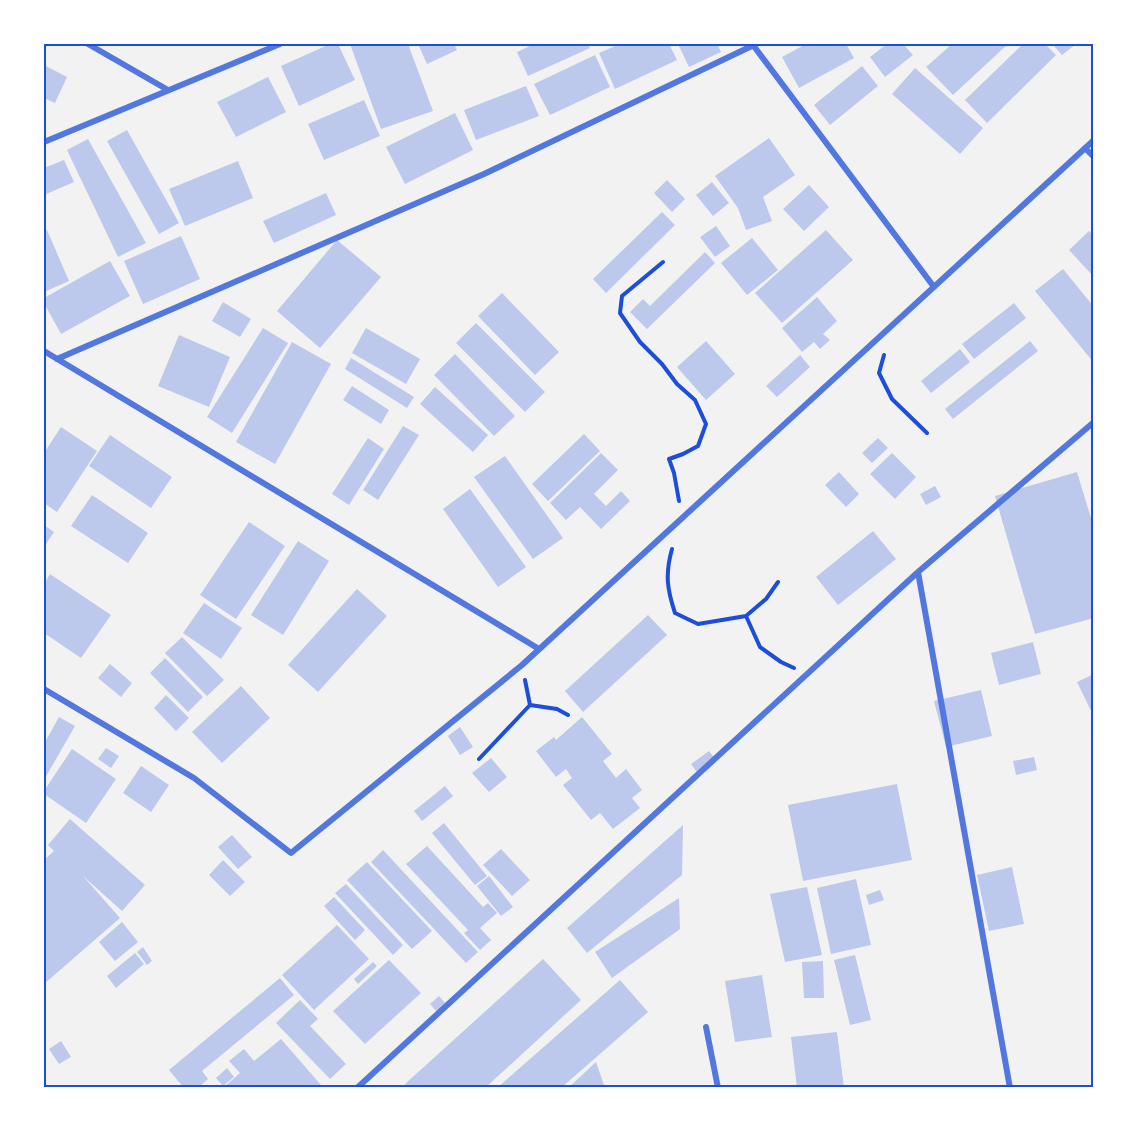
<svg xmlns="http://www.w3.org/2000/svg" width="1137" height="1131" viewBox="0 0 1137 1131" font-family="Signika,sans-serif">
  <rect width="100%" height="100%" fill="#f2f2f2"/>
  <!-- building -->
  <path fill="#bdc9ec" d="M330,44H338L355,80L299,106L281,66Z
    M350,44H408L433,111L381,129Z
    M418,44H454L457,50L427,64Z
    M534,44H587L590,48L528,76L517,52Z
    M620,44H669L677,60L615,89L599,53Z
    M678,44H717L721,52L689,67Z
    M806,44H846L854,58L799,88L782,57Z
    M887,44H903L913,55L885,77L870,57Z
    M952,44H1008L953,95L926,67Z
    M1023,44H1045L1056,55L987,123L965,100Z
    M1052,44H1076L1062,55Z
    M595,55L610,87L550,115L534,84Z
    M44,65L67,77L55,103L44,98Z
    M862,66L878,86L830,125L814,105Z
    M915,68L983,128L960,154L892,94Z
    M268,77L286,112L236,137L217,102Z
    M526,86L539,116L476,140L464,110Z
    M364,100L380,136L324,160L308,124Z
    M455,113L473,150L405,184L386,147Z
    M127,130L179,223L159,234L107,141Z
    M769,138L795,175L763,197L772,221L746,230L738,208L715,176Z
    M88,139L146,243L118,257L67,150Z
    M64,160L74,182L44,195V168Z
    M238,161L253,198L185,226L169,189Z
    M667,180L685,199L672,212L654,193Z
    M712,182L729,203L713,216L696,195Z
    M809,185L829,207L804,231L783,209Z
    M326,193L336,215L274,243L263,221Z
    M662,212L675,225L606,293L593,279Z
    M716,226L730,246L715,257L700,237Z
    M47,230L69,281L44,292V232Z
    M826,230L853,260L782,323L755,293Z
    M1089,231L1094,236V277L1069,250Z
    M181,236L200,279L143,304L124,261Z
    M752,238L778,270L747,295L721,263Z
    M337,240L381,277L320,348L277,311Z
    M705,252L715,263L647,329L630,312L643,299L650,306Z
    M110,261L130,296L61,334L44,303V298Z
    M1063,269L1094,307V363L1035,291Z
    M502,293L559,352L535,375L478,316Z
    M817,297L837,321L823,334L830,340L820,349L814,342L802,352L782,328Z
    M223,302L251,319L240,337L212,321Z
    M1014,303L1026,318L974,359L962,344Z
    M476,323L545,392L525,412L456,343Z
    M263,328L288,343L232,433L207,417Z
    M366,328L420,359L406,384L352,353Z
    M179,335L230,357L209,407L158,386Z
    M706,341L735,374L706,400L677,367Z
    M1030,341L1038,351L953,419L945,409Z
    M292,342L331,364L275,464L236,442Z
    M960,349L970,362L931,393L921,381Z
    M455,354L515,416L494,436L434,375Z
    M800,355L810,367L777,397L766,386Z
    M351,358L414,397L407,408L345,369Z
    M352,386L389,410L381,424L343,400Z
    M435,387L488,435L473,452L420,404Z
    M403,426L419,435L378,500L363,490Z
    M61,427L97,451L57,512L44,503V453Z
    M584,434L600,451L548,501L532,484Z
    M110,435L172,477L151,508L89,466Z
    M368,438L384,449L349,505L332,494Z
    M878,438L888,448L872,463L862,453Z
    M601,453L618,470L594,494L606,506L621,491L630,501L601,529L580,507L566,520L550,503Z
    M892,453L916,477L895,499L870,474Z
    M505,456L563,538L533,559L474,477Z
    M839,472L859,494L846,507L825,485Z
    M1077,472L1094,528V618L1035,634L995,496Z
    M935,486L941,497L926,505L920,494Z
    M470,489L526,567L498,587L443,509Z
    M92,495L148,533L128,563L71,526Z
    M249,522L285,546L236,619L200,595Z
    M44,525L54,532L44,547Z
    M873,531L896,559L838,605L816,577Z
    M298,541L329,561L283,635L251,615Z
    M50,574L111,615L81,658L44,633V584Z
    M357,589L387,616L318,692L288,665Z
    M204,603L242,628L221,659L183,633Z
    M648,615L667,635L583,712L565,691Z
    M182,637L224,680L207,696L165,653Z
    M1033,642L1041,674L999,685L991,653Z
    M165,658L203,697L188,712L150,673Z
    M110,664L132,683L121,697L98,678Z
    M1094,674V717L1077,682Z
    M241,686L270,718L222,763L192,732Z
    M981,690L992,736L946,747L934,701Z
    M166,695L189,718L176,731L154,708Z
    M59,717L75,726L44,780V744Z
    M582,717L612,754L603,761L616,778L626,769L642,790L632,798L640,808L613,829L600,813L591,820L563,785L572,778L566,769L556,777L536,751L554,737L556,740Z
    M460,727L473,747L460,755L448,736Z
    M106,748L119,756L111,768L98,759Z
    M72,749L116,779L86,823L44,794V791Z
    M709,751L716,760L698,774L691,764Z
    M1034,757L1037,770L1016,775L1013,761Z
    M491,758L507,777L489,792L472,773Z
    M141,766L169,785L151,812L123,793Z
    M897,784L912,860L803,881L788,805Z
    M445,786L453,796L422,821L414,811Z
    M70,819L145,885L122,911L83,876L120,918L44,984V860L54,851L48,845Z
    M444,823L487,876L475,885L432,833Z
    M683,825L682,875L587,953L567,928Z
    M232,835L252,857L238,869L218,847Z
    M427,846L483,907L488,903L497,913L480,928L491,940L480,950L464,933L468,930L406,864Z
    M501,849L530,880L512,896L483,865Z
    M383,850L478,952L466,963L371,862Z
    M223,860L245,882L230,896L209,875Z
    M367,862L432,931L412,949L347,880Z
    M1012,867L1024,924L989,931L977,875Z
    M489,876L513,907L501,916L477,886Z
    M856,879L871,945L831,954L817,888Z
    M346,884L403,945L393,955L335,893Z
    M807,887L822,955L785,962L770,894Z
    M880,890L884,900L869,905L866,895Z
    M334,897L365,930L355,940L324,906Z
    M679,898L680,929L612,978L595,952Z
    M122,922L138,942L115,961L99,942Z
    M337,925L369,959L314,1010L282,975Z
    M143,947L152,961L147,965L137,952Z
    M135,953L144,964L116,988L107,976Z
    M855,955L871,1020L850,1025L834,960Z
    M543,959L581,1000L485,1088H408L405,1084Z
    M389,960L421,993L365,1044L333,1011Z
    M823,961L824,998H804L802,962Z
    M373,962L377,966L358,984L354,979Z
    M762,975L772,1037L735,1042L725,981Z
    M280,978L294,995L202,1071L208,1079L198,1088H184L169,1070Z
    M620,980L648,1012L561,1088H497Z
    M439,996L445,1003L436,1011L430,1004Z
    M300,1000L318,1019L310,1026L346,1064L330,1079L276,1023Z
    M837,1032L844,1088H797L791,1037Z
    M281,1039L321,1085L318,1088H223L240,1073L229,1061L244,1049L254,1061Z
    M61,1041L71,1057L59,1064L49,1049Z
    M596,1062L605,1088H568Z
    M227,1068L234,1077L223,1086L216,1078Z"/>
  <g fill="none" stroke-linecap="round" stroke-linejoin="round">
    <!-- path -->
    <path stroke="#1d4ed8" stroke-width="4" d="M663,262L622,296L620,313L640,342L662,364L677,384L695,400L706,424L698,446L683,454L669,459L674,473L679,501
      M884,355L879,373L892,399L927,433
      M672,549C665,574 667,589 675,613L698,624L746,616L766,599L778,582
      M746,616L760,647L781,662L794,668
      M530,705L557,709L568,715
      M479,759L530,705L525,680"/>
    <!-- minor -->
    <path stroke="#5277de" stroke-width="6" d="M88,44L168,90
      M753,45L934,287
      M44,142L280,44
      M1085,148L1094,157
      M44,351L539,649
      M57,359L484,174L756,44
      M918,572L1010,1088
      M44,689L194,778L291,853L522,665L1094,140
      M706,1027L718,1088
      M357,1088L918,572L1094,422"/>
  </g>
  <!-- border -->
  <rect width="1137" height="1131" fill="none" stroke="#ffffff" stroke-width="90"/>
  <rect x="45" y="45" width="1047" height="1041" fill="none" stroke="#1d4ed8" stroke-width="2"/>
</svg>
